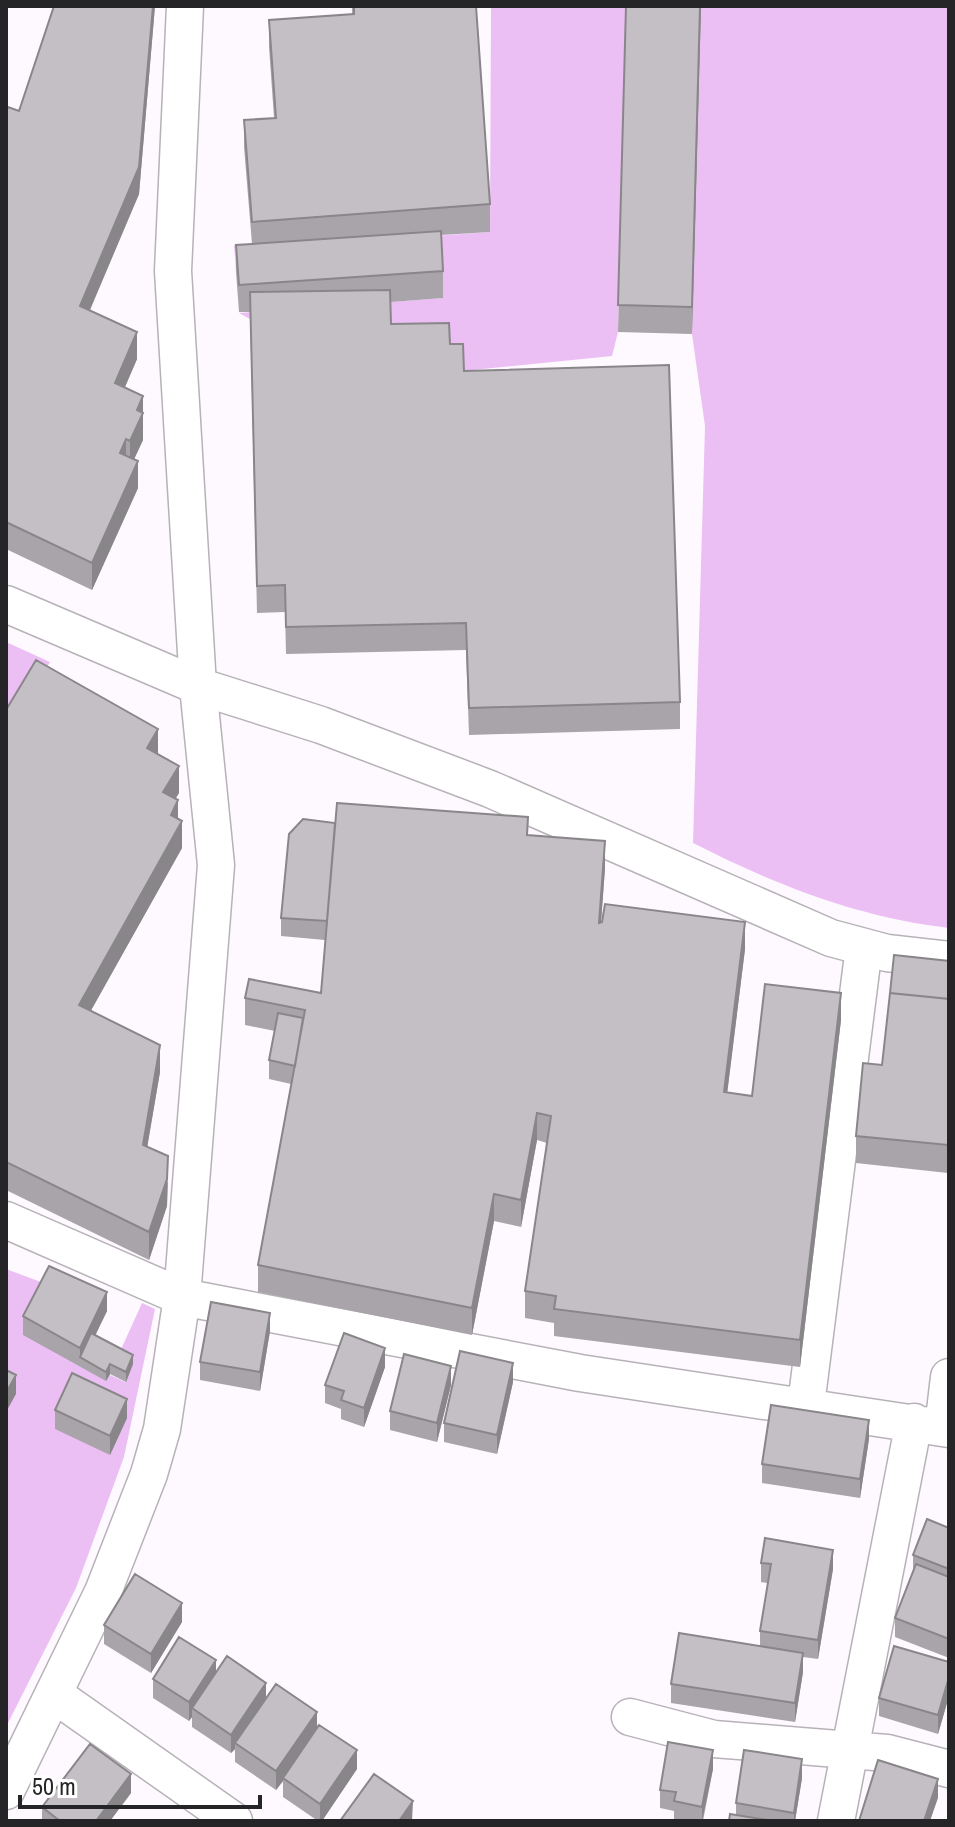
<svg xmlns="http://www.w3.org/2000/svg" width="955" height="1827" viewBox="0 0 955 1827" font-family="'Archivo Narrow',sans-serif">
  <rect width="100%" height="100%" fill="#fef9ff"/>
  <!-- green -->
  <path fill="#ebbff4" d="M491,6H626L618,332L612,356L463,371L391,351L390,317L250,319L239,313L443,298L236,272L234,245L252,249L490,232Z
    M701,6H949V928C856,917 776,885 693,843L705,426L692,334Z
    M6,642L50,662L6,737Z
    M6,1269L49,1285L23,1334L125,1382L118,1356L142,1303L155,1309L124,1457L76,1588L6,1727Z"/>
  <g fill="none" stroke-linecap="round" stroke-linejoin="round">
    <!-- street casing -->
    <g stroke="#b7b2b8" stroke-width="39">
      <path id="street" d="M6,604L198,686L321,725L490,789L831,938L887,953L949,960
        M6,1220L182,1297L580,1373L949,1429
        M806,1405L864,947
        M943,1428L949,1377
        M55,1695L234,1821
        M630,1717L714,1739L887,1753L949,1769
        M6,1791L103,1592L149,1474L162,1429L182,1297L216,865L198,686L173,271L185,6
        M836,1821L914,1422"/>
    </g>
    <!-- street -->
    <use href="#street" stroke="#fff" stroke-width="36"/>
  </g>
  <!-- wall -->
  <path fill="#a9a4a9" d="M54,6H155L139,194L90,310L137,359L125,387L143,396V440L134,459L138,488L92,590L6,549V112L19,111Z
    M352,6H476L490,204V232L441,235L443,271V298L391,302V324L450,344L464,371L680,702V729L469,735L466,650L286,654L285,612L257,613L250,312H239L236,272V245L252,244L244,147V120L274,118L269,47V20L352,14Z
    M626,6H701L692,334L618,332Z
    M6,710L158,754L179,793L175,799L182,848L91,1010L160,1072L147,1147L168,1183L167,1206L149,1260L6,1190Z
    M335,823L528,835L605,868L601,922L745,949L727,1093L752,1096L841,1020L800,1367L554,1336V1323L525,1318V1291L547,1143L537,1140L521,1227L494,1221L472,1335L258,1292V1265L291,1084L269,1079V1060L275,1031L245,1025V998L321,993L325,940L281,936V918Z
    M949,961L948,1173L856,1163V1136Z
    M107,1311L95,1335L133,1364L126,1382L110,1374L106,1381L23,1335V1316Z
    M270,1331L260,1391L200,1380V1362Z
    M385,1367L364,1427L341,1419V1409L325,1403V1385Z
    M513,1382L497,1454L444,1442V1423Z
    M451,1385L437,1442L390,1430V1411Z
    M55,1410L127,1418L110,1455L55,1429Z
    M869,1439L860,1498L762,1483V1464Z
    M949,1528V1658L895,1637V1618L913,1570V1555Z
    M761,1563L833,1569L818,1659L803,1657V1672L795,1722L671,1703V1684L760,1646V1631L768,1583L761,1582Z
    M182,1622L151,1673L104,1644V1625Z
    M949,1662V1696L938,1734L879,1716V1698Z
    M216,1673L266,1698L317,1728L357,1769L322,1821H318L283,1797V1781L276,1790L235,1762V1749L231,1753L192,1727V1717L189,1721L153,1698V1679Z
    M713,1769L703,1821L674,1820V1811L660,1808V1790Z
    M802,1778L795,1821H729L736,1815V1803Z
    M131,1793L110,1821H42V1807Z"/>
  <!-- shaded-wall -->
  <path fill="#89868a" d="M153,6H155L139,194L80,333V306Z
    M700,6H701L692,334V307Z
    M137,332V359L115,410V383Z
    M143,396V440L130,468V441L137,410Z
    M126,439V466L120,453Z
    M138,461V488L92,590V563Z
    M158,729V756L147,748Z
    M179,766V793L163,819V792Z
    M178,800V827L182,821V848L79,1032V1005Z
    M605,841V868L599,950V923Z
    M745,922V949L724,1119V1092Z
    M841,993V1020L800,1367V1340Z
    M160,1045V1072L143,1172V1145Z
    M537,1113V1140L521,1227V1200Z
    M168,1156L167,1206L149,1260V1232Z
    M494,1194V1221L472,1335V1308Z
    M107,1292V1311L84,1359L80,1357V1348Z
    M270,1313V1331L260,1391V1372Z
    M385,1348V1367L364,1427V1408Z
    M133,1355V1364L126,1382V1372Z
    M513,1363V1382L497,1454V1435Z
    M110,1364V1374L106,1381V1372Z
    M451,1366V1385L437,1442V1423Z
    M16,1375V1394L6,1412V1393Z
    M127,1399V1418L110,1455V1436Z
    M869,1420V1439L860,1498V1479Z
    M833,1550V1569L818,1659V1640Z
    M182,1603V1622L151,1673V1654Z
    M803,1653V1672L795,1722V1703Z
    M216,1660V1679L192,1708V1717L189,1721V1702Z
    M949,1677V1696L938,1734V1715Z
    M266,1683V1702L235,1743V1749L231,1753V1735Z
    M317,1712V1731L283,1778V1781L276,1790V1771Z
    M357,1750V1769L322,1821H320V1804Z
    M713,1750V1769L702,1821V1807Z
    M802,1759V1778L795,1821H794V1813Z
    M131,1774V1793L110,1821H96Z
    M938,1779V1798L930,1821H924Z
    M413,1801L412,1821H399Z"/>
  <!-- building -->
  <path fill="#c4bfc5" stroke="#89868a" stroke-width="2" d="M54,6H153L139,167L80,306L137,332L115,383L143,396L137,410L143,413L130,441L126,439L120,453L138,461L92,563L6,522V112L8,107L19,111Z
    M354,6H476L490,204L252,222L244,120L276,118L269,20L354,14Z
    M626,6H700L692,307L618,305Z
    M441,231L443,271L239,285L236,245Z
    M390,290L391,324L449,323L450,344H463L464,371L669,365L680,702L469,708L466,623L286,627L285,585L257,586L250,292Z
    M36,660L158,729L147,748L179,766L163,792L178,800L171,815L182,821L79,1005L160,1045L143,1145L168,1156L167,1179L149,1232L6,1162V710Z
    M337,803L528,817L527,835L605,841L599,923L602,922L605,904L745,922L724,1092L752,1096L765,984L841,993L800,1340L554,1309L556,1296L525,1291L551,1116L537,1113L521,1200L494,1194L472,1308L258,1265L305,1010L245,998L249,979L321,993Z
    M303,819L335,823L327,921L281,918L289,834Z
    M894,955L949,961V999L890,993Z
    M890,993L949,999L948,1145L856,1136L863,1063L882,1065Z
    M278,1013L303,1018L295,1066L269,1060Z
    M49,1266L107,1292L80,1348L23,1316Z
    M211,1302L270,1313L260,1372L200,1362Z
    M91,1333L133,1355L126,1372L110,1364L106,1372L80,1357Z
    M344,1333L385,1348L364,1408L341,1400L344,1391L325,1385Z
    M460,1351L513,1363L497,1435L444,1423Z
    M404,1354L451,1366L437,1423L390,1411Z
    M6,1370L16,1375L6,1393Z
    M72,1373L127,1399L110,1436L55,1410Z
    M771,1405L869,1420L860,1479L762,1464Z
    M927,1519L949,1528V1569L913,1555Z
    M765,1538L833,1550L818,1640L760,1631L771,1564L761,1563Z
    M916,1564L949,1577V1639L895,1618Z
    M135,1574L182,1603L151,1654L104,1625Z
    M679,1633L803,1653L795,1703L671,1684Z
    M179,1637L216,1660L189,1702L153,1679Z
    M894,1646L949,1662V1677L938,1715L879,1698Z
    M227,1656L266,1683L231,1735L192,1708Z
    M276,1684L317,1712L276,1771L235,1743Z
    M319,1725L357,1750L320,1804L283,1778Z
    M668,1742L713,1750L702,1807L674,1801L676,1792L660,1790Z
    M90,1744L131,1774L96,1821H60L42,1807Z
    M744,1750L802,1759L794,1813L736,1803Z
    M878,1760L938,1779L924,1821H859Z
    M374,1774L413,1801L399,1821H340Z
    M730,1814L774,1821H729Z"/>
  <!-- border -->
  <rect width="955" height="1827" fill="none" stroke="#252426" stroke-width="16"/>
  <!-- scale -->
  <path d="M20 1795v12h240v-12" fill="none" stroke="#252426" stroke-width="4"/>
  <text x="32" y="1795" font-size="24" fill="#252426" stroke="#ffffff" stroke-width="6" paint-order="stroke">50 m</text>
</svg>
